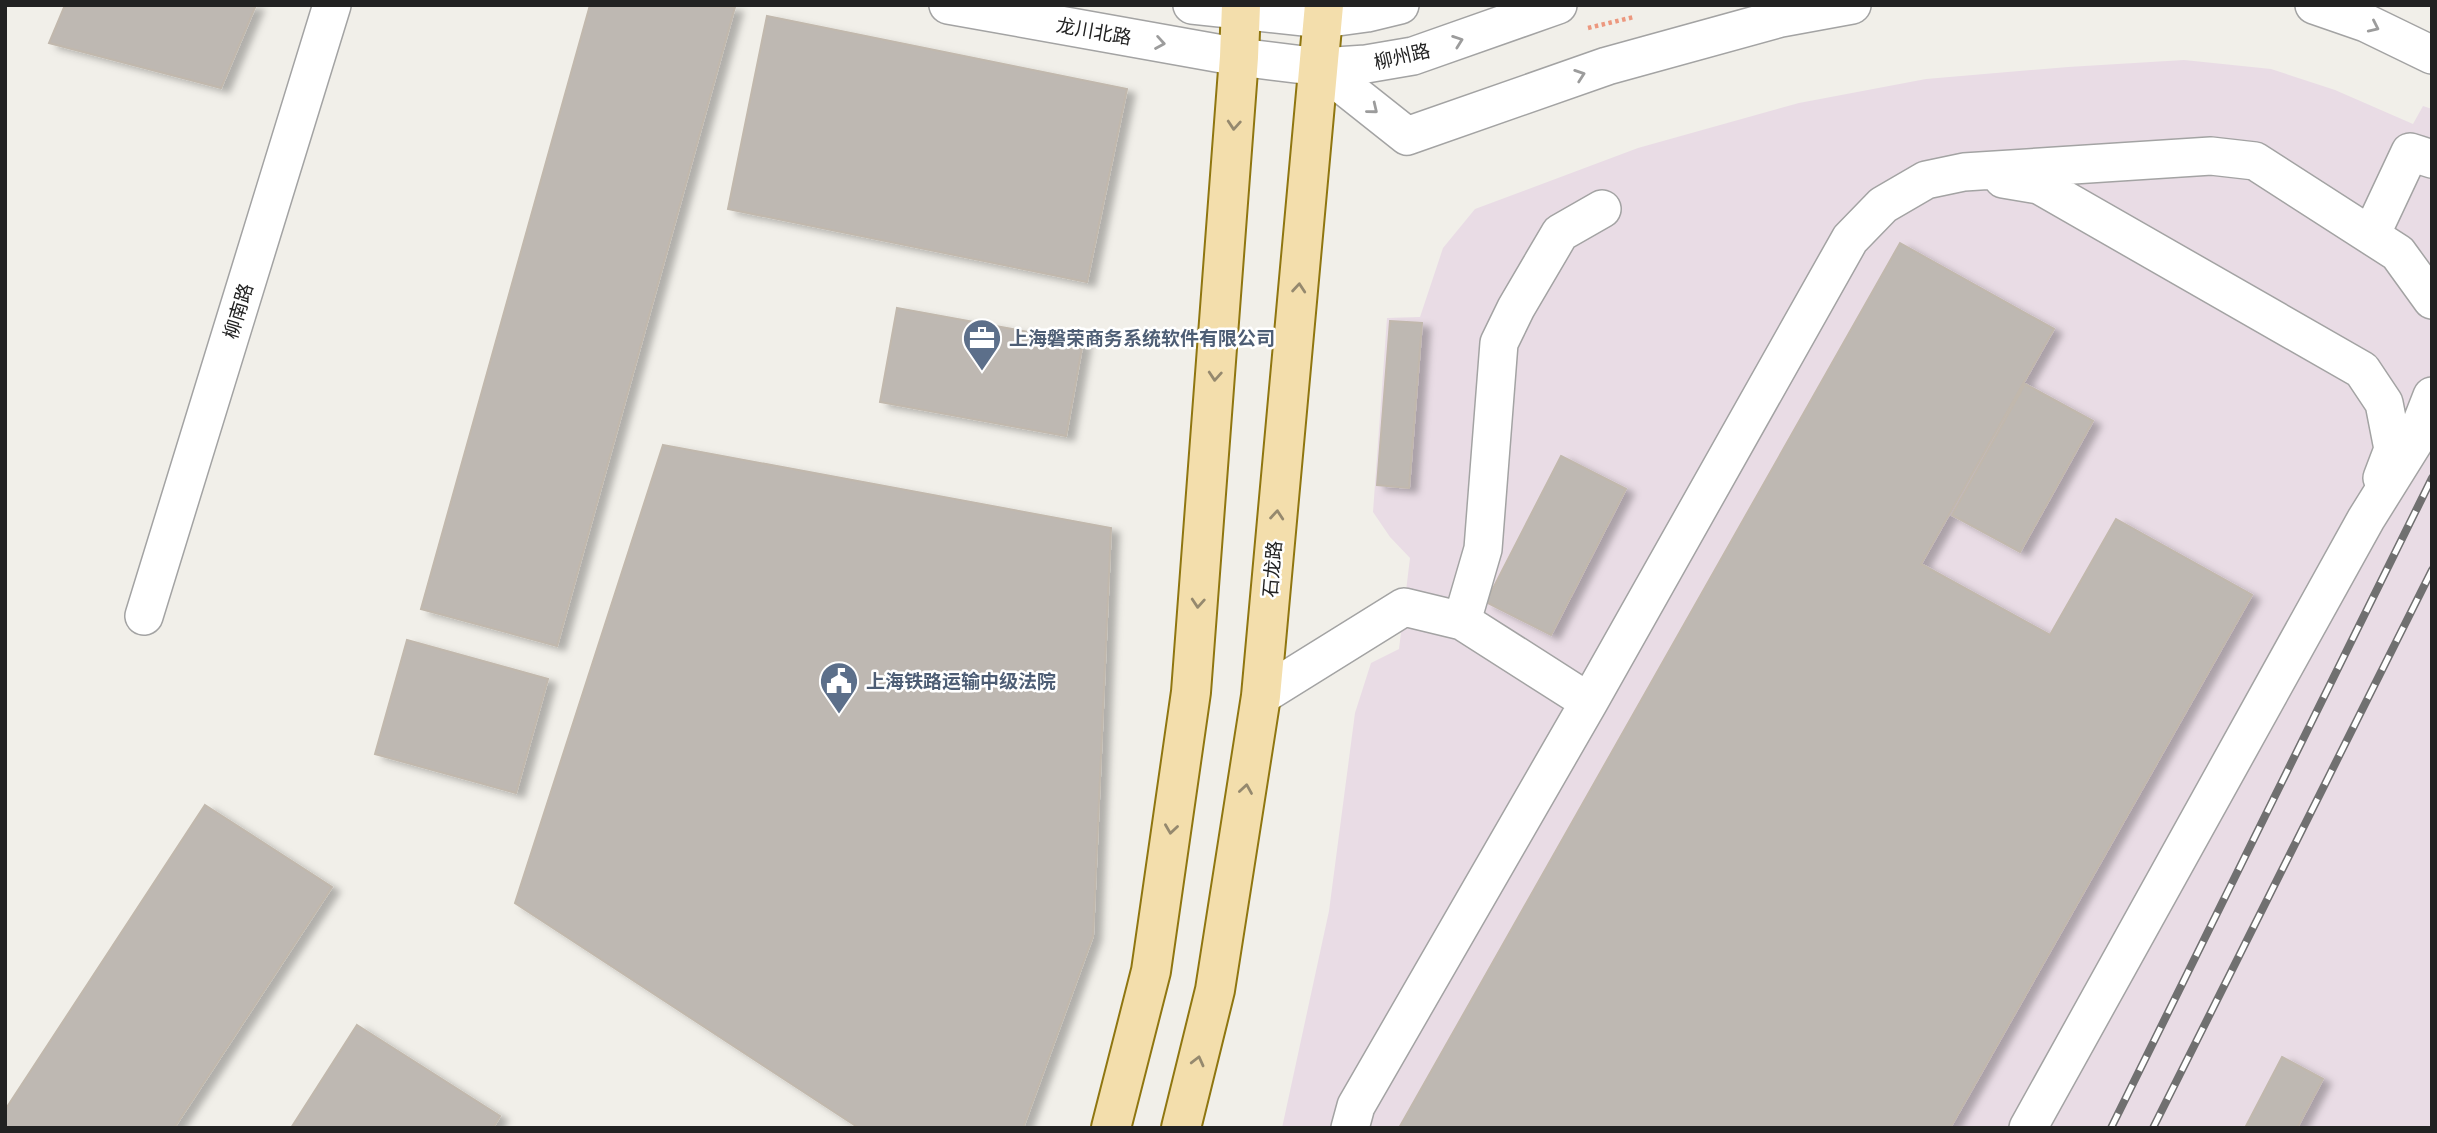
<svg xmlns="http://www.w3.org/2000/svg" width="2437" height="1133" viewBox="0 0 2437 1133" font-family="'Varela Round','Noto Sans SC',sans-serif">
  <defs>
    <filter id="shadow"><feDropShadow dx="8" dy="4.5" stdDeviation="3.5" flood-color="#0004"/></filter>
  </defs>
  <rect width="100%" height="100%" fill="#f1efe9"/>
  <!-- industrial -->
  <path fill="#e9dce5" d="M2184,60L2271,69L2335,90L2413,124L2423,106L2432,109V1128H1282L1329,911L1355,713L1371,663L1399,649L1410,558L1390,537L1373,512L1387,318L1420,317L1443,248L1475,209L1638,148L1799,103L1926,79L2068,67Z"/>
  <!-- building -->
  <path fill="#beb8b2" stroke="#c1b8ad" stroke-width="2" filter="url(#shadow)" d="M65,5H256L221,88L49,43Z
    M590,5L735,7L557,646L421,609Z
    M767,16L1127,89L1087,282L728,209Z
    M1900,243L2054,329L1921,564L2050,635L2116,519L2252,595L1950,1128H1399Z
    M897,308L1083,342L1066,436L880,402Z
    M1390,321L1422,323L1409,488L1377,485Z
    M2025,384L2093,421L2020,552L1952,515Z
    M663,445L1111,528L1093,936L1023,1128H859L515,903Z
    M1561,456L1626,489L1551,635L1486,602Z
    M407,640L548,679L516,793L375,754Z
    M205,805L332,887L174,1128H5V1110Z
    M357,1025L500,1116L493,1128H291Z
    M2282,1057L2323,1079L2297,1128H2245Z"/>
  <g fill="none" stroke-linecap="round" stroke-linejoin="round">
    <!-- minor casing -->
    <g stroke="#a3a3a3" stroke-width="40">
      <path id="minor" d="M948,5L1239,57L1320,67L1366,64L1413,56L1558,5
        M1192,5L1323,19L1367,13L1400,5
        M2314,5L2366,23L2432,55
        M1320,67L1407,136L1607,66L1781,18L1852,5
        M2003,179L2039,185L2362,370L2384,403L2393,449L2382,478
        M2371,235L2410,152L2432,159
        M144,616L332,5
        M1462,621L1483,549L1499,343L1516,308L1560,233L1602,209
        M1261,696L1404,607L1462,621L1589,702
        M1350,1128L1356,1106L1589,702L1850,239L1883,205L1926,180L1964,172L2211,156L2255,161L2398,253L2432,300
        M2028,1128L2366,519L2414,442L2432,396"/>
    </g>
    <!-- major casing -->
    <g stroke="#8f7610" stroke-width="42">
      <path id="major" d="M1111,1128L1151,971L1191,692L1239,57L1241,5
        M1181,1128L1215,990L1261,696L1324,5"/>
    </g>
    <!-- path -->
    <path stroke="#ec987f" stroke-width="4.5" stroke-dasharray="3.5 3.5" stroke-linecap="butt" d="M1588,28L1634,17"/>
    <!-- minor -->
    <use href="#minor" stroke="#fff" stroke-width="37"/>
    <!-- major -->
    <use href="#major" stroke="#f3deac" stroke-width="38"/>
    <!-- rail casing -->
    <g stroke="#707070" stroke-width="8">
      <path id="rail" d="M2111,1128L2432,478
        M2153,1128L2432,570"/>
    </g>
    <!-- rail -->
    <use href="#rail" stroke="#fff" stroke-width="5" stroke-dasharray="16" stroke-linecap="butt"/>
  </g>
  <!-- one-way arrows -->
  <defs><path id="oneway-chevron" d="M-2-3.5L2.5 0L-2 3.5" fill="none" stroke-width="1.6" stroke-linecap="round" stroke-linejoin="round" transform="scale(1.75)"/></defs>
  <g stroke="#9c9c9c">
    <use href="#oneway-chevron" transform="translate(2374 27) rotate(25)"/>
    <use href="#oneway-chevron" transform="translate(1458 41) rotate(-20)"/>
    <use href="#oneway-chevron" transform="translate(1160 43) rotate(10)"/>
    <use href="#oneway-chevron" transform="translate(1580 75) rotate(-19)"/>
    <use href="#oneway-chevron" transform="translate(1373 109) rotate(39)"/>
  </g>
  <g stroke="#95896e">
    <use href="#oneway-chevron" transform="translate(1234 125) rotate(94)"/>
    <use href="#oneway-chevron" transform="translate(1299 288) rotate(-85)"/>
    <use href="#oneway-chevron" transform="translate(1215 376) rotate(94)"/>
    <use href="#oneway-chevron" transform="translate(1277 515) rotate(-85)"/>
    <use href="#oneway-chevron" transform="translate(1198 603) rotate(94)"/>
    <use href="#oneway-chevron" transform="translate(1246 789) rotate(-81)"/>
    <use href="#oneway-chevron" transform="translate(1171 829) rotate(98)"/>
    <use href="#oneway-chevron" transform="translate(1198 1061) rotate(-76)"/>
  </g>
  <!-- icons -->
  <defs>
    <g id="office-pin" transform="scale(2.0125)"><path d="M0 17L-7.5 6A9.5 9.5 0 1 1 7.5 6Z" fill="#5c6f8a" stroke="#fff"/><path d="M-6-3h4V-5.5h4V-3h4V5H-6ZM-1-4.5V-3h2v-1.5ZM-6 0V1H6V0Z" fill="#fff"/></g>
    <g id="civic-pin" transform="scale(2.0125)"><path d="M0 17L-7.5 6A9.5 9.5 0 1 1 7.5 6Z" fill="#5c6f8a" stroke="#fff"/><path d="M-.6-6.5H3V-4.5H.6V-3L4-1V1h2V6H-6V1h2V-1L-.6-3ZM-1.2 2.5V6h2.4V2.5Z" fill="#fff"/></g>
  </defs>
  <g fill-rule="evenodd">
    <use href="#office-pin" x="982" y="338"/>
    <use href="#civic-pin" x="839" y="681"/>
  </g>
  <g text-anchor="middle" stroke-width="5" stroke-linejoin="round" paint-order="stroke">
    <!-- street labels -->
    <g font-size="19" fill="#222" stroke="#fff">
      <text transform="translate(1094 31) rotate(10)" y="7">龙川北路</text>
      <text transform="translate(1402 56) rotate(-13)" y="7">柳州路</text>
      <text transform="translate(238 311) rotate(-73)" y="7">柳南路</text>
      <text transform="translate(1272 569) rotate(-85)" y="7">石龙路</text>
    </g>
    <!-- service labels -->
    <g font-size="19" font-weight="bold" fill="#4e5e75" stroke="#fff" text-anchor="start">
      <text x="1009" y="345">上海磐荣商务系统软件有限公司</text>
      <text x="866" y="688">上海铁路运输中级法院</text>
    </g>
  </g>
  <!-- border -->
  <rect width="2437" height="1133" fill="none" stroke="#222222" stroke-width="14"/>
</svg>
